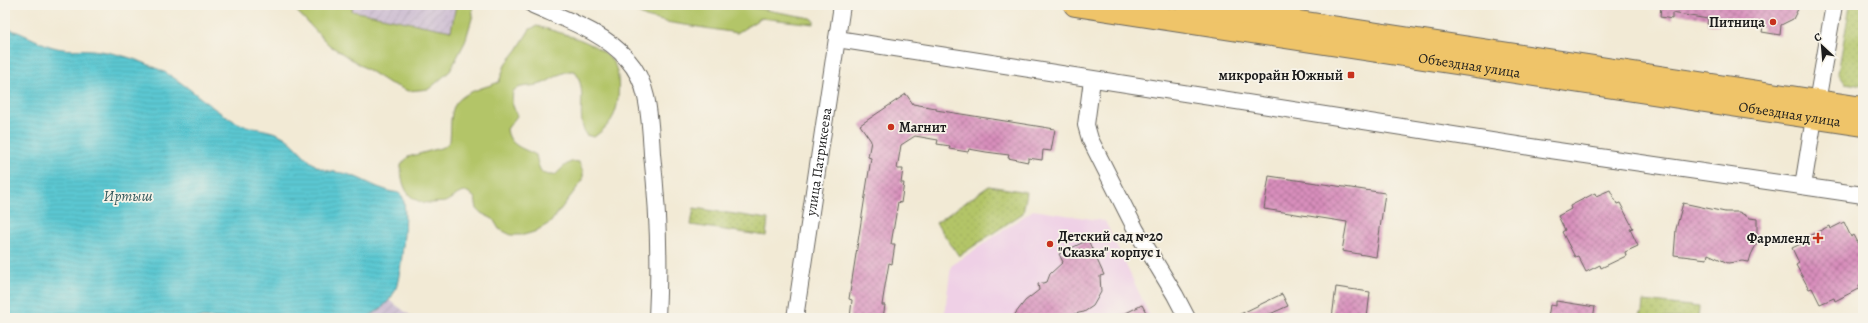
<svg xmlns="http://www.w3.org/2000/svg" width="1868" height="323" viewBox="0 0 1868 323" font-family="Alegreya,serif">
  <defs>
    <pattern id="industrial-furrows" width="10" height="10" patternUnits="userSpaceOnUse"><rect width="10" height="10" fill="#cdbed2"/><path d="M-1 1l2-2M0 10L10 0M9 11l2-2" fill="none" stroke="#afa3b4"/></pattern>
    <pattern id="park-dots" width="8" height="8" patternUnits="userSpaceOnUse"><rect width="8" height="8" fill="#b3c568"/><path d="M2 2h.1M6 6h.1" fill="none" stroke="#99a95a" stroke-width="1.8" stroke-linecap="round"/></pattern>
    <pattern id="water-rules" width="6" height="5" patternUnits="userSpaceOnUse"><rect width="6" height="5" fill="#5bc8d2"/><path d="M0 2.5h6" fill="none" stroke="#4fabb4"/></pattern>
    <pattern id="building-cross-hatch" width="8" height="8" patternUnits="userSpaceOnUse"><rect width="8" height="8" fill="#d88ebc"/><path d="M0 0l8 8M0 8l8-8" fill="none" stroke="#ae7398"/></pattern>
  </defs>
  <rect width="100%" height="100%" fill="#f7f3e8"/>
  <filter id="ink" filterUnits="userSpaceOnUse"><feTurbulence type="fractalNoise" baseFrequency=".025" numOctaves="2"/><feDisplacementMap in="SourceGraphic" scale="8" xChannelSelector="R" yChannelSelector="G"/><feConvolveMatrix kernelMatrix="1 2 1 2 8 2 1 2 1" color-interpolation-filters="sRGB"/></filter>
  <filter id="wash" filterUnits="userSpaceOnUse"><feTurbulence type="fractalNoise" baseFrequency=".012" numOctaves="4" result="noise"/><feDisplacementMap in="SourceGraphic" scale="16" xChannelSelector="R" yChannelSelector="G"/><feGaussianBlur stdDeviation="0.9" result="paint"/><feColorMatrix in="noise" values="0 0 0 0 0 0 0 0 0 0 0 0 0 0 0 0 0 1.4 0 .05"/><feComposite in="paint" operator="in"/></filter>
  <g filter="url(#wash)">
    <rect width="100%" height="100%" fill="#f2ead5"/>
    <!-- built -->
    <path fill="#efd0e6" d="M1033,210L1105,221L1151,318H944L951,266Z"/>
    <!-- industrial -->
    <path fill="url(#industrial-furrows)" d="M353,5H456L451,31L352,11Z
      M389,300L414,318H367Z"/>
    <!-- grass -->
    <path fill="#b3c568" stroke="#687042" d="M291,5H353L352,11L451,31L456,5H472L473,15L465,42L450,71L429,89L408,91L387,82L329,45Z
      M623,5H739L811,18L814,20V24L761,18L737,33L666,22L646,17Z
      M537,26C560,33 601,42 614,63C619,73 619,86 618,97C617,116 609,126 594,137L586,135C575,114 589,94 575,71C562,69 550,83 537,85C528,87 521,85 513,91L512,103L517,116L507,129C509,146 523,148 536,155C539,168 539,176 555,175C562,169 568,159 579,162L583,172V180L550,223L534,232L524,235H511L499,229L493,219L481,213L477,209L475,198L468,192C459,191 454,198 445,202C442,203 437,202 433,203C408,204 401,187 401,165L408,157L444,147L450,141C451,132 450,122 452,113C456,92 482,89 499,82L505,65L517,50L530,29Z"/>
    <!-- park -->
    <path fill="url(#park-dots)" stroke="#687042" d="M1850,5H1863V86L1845,83L1838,73Z
      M989,186L1027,192L1023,213L959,256L936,223Z
      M694,208L768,219L766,236L691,225Z
      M1643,301L1699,307L1698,318H1639L1640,314L1642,313Z"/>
    <!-- water -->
    <path fill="url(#water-rules)" stroke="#3c7277" d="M5,28C22,32 36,42 53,47C65,51 79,49 92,50C113,52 137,59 156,68C186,81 208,109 238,123C253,130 269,128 284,137C298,146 306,161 320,168C329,172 338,172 347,174C361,178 374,187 389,191C394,193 398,191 402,196C409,204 401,276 396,288C391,302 379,310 367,318H5Z"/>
    <g id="blocks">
      <!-- building -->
      <path fill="url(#building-cross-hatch)" d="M1661,5H1800L1793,19L1781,25L1780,35L1762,32L1763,27L1719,20V26L1707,24L1708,19L1672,13V19L1660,17Z
        M906,94L913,104L936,108V110L1055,129L1051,151L1043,150L1042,160L1028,158V162L1008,158L1009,155L986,152L969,149L968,152L949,149L950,146L937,144L938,140L915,136L901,145L897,169H903L901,183H904L901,203L898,202L891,244H895L892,264L889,263L885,286L882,305H885L883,318H850L852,300L849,299L871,158L868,157L871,141L860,125Z
        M1269,176L1385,193L1376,257L1342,251L1347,222L1264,209Z
        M1610,190L1617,204L1620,203L1633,228L1630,229L1638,246L1625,252L1626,256L1601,268L1600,265L1586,272L1578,256L1575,257L1562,232L1565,230L1558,216L1571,209L1570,206L1595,193L1596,196Z
        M1683,203L1725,212H1739L1750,218L1757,219V243L1751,255L1749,262L1742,261L1728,263L1708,254L1707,259L1674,255L1676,229Z
        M1844,222L1851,237L1854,235L1863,252V283L1859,285L1860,288L1835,301L1834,298L1820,304L1812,288L1809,289L1796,265L1799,263L1792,248L1805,242L1804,239L1829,226L1830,229Z
        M1088,240L1104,275L1100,276L1101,292L1093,306L1084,312L1074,314L1073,318H1012L1025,301L1039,290L1038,284L1047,282L1050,274L1063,262L1059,254Z
        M1336,287L1370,292L1367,318H1332Z
        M1282,294L1288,306L1261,318H1232Z
        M1556,301L1595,307L1593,318H1548L1550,305L1556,306Z
        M1142,305L1149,318H1116Z"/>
    </g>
  </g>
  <g filter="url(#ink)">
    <use href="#blocks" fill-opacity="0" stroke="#67645d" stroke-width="1"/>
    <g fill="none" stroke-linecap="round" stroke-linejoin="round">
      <!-- street casing -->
      <g stroke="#67645d" stroke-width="18">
        <g id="street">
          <path d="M533,5C564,19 604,32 627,59C636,69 643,83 646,97C650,115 651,135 652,154C658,208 660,263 657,318"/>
          <path d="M837,39L1537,148L1863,195"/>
          <path d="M1092,80L1086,125L1090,139L1136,230L1175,295L1187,318"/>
          <path d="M1817,102L1834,5"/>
          <path d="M1803,186L1814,118"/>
          <path id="s1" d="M795,318L842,5"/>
        </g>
      </g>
      <!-- primary casing -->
      <g stroke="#67645d" stroke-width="24">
        <g id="primary">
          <path id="s2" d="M1075,5L1863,125"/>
          <path d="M1187,5L1863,108"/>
        </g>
      </g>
      <!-- street -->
      <use href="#street" stroke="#fff" stroke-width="16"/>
      <!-- primary -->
      <use href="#primary" stroke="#efc469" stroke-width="22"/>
    </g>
  </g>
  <!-- markers -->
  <g fill="#c8321e" stroke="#f7f3e8" stroke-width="1.5">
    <circle cx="1773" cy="22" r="4"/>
    <rect x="1347" y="71" width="8" height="8" rx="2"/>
    <circle cx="891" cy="127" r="4"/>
    <path d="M1816 232h4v4h4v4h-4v4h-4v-4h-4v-4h4z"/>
    <circle cx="1050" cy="244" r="4"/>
  </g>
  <g text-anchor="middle" stroke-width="3.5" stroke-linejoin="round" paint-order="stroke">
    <!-- poi labels -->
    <g font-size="14" font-weight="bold" fill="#1c1c1c" stroke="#f7f3e8" text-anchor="end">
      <text x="1765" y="27">Питница</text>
      <text x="1343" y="80">микрорайн Южный</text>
      <text x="899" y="132" text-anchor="start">Магнит</text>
      <text x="1058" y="241" text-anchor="start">Детский сад №20<tspan x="1058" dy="16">"Сказка" корпус 1</tspan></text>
      <text x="1810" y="243">Фармленд</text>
    </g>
    <!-- street labels -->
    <g font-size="14" fill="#1c1c1c" stroke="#f7f3e8">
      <text dy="5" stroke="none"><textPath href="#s2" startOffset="399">Объездная улица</textPath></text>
      <text dy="5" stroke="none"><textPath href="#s2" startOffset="723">Объездная улица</textPath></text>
      <text dy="5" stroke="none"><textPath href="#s1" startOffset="158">улица Патрикеева</textPath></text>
    </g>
    <!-- water labels -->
    <g font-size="15" font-style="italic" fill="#32585c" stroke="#f7f3e8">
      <text x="128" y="201">Иртыш</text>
    </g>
  </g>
  <!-- margin -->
  <rect width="1868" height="323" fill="none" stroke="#f7f3e8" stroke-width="20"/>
  <!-- north arrow -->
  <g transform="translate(1822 46) rotate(334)" stroke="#f7f3e8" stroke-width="3" paint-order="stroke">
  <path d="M0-3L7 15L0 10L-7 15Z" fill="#1c1c1c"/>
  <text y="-6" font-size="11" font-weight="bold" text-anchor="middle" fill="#1c1c1c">С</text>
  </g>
</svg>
